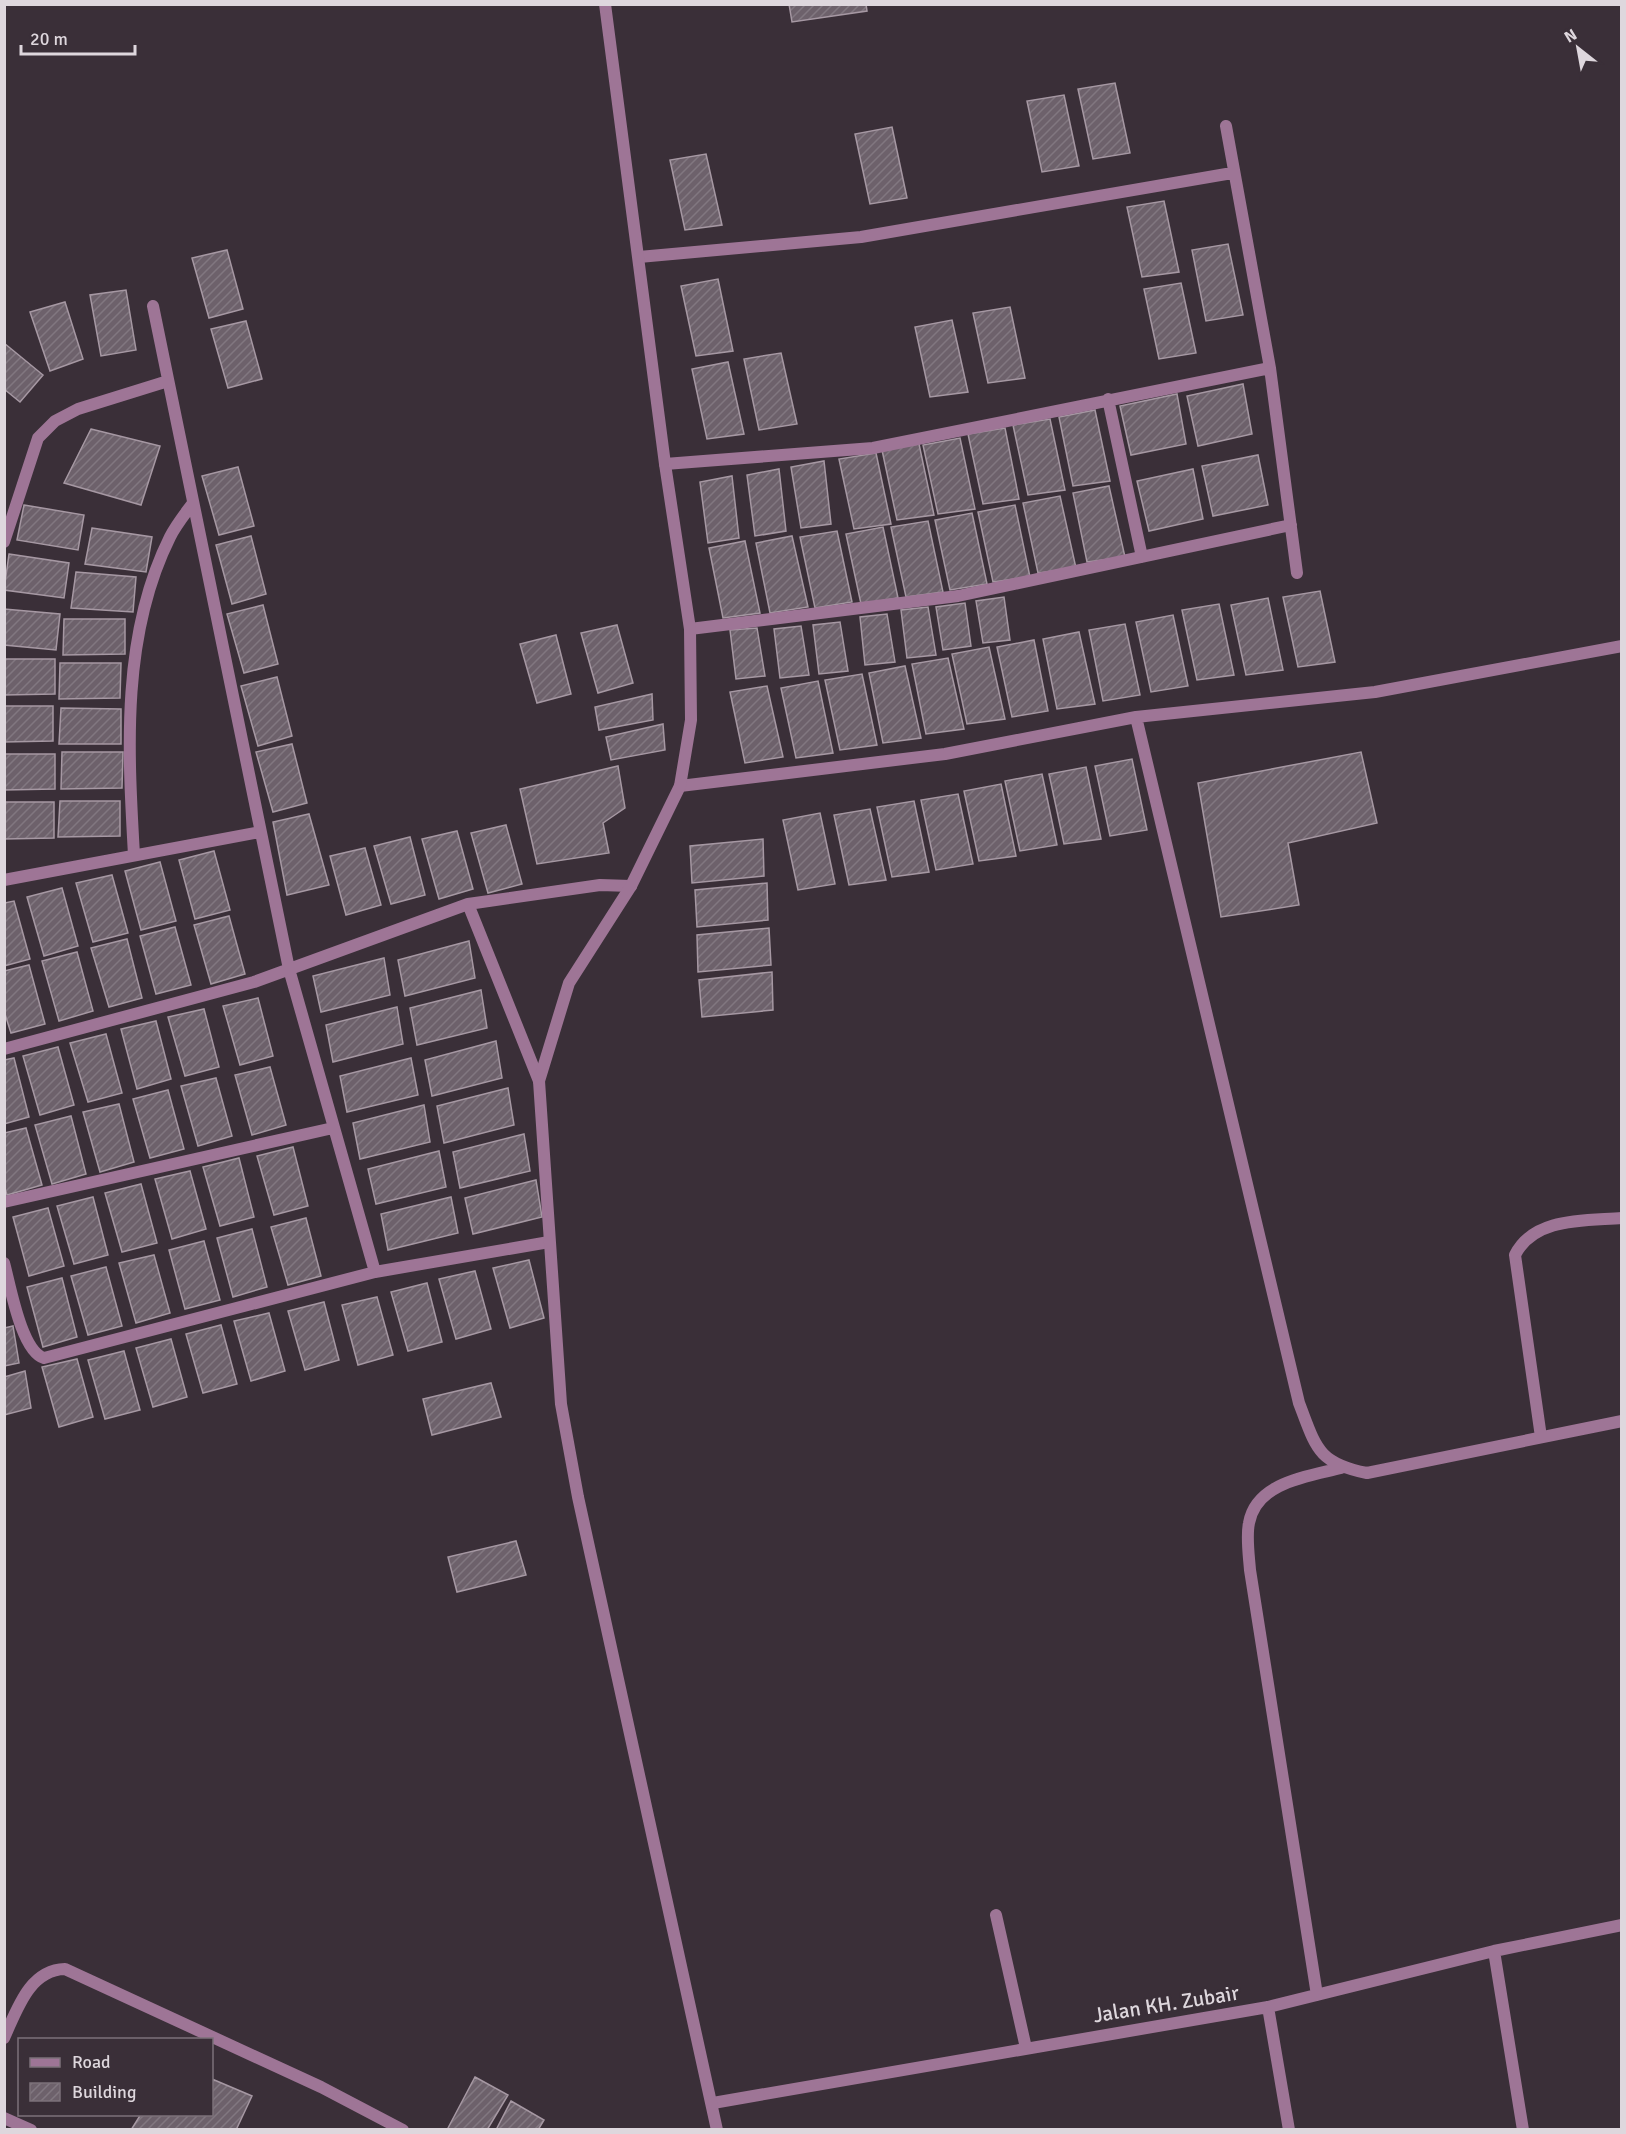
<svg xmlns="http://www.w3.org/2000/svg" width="1626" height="2134" viewBox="0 0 1626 2134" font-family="Signika,sans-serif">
  <defs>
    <pattern id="building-hatch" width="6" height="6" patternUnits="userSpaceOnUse" patternTransform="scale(1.5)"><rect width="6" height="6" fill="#6d616b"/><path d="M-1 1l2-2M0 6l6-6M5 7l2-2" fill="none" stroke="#817780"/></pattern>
  </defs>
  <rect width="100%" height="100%" fill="#3a2f38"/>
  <!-- building -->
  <path fill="url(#building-hatch)" stroke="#a698a3" stroke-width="1.5" d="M789,4H866L867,11L792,22Z
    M1115,83L1130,153L1093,159L1078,89Z
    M1064,95L1079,166L1042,172L1027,101Z
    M892,127L907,198L870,204L855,134Z
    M706,154L722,225L685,230L670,160Z
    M1164,201L1179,272L1142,277L1127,207Z
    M1228,244L1243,315L1206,321L1192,250Z
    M227,250L243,309L209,318L192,258Z
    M718,279L733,351L696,356L681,286Z
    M1181,283L1196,353L1159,359L1144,289Z
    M126,290L136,350L101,356L90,295Z
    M65,302L83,359L50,371L30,312Z
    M1010,307L1025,378L988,383L973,313Z
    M952,320L968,392L930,397L915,327Z
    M246,321L262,379L228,388L211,329Z
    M4,343L43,375L20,402L4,389Z
    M781,353L797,424L759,430L744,359Z
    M728,362L744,434L707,439L692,369Z
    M1243,384L1252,434L1198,446L1187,396Z
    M1177,394L1186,444L1131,455L1120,406Z
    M1095,410L1110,481L1073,486L1059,417Z
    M1050,419L1065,490L1028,495L1013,425Z
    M1005,428L1019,499L983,504L968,434Z
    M91,429L160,446L141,505L64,483Z
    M960,438L975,509L938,514L923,445Z
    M919,444L934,515L897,520L882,450Z
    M876,453L891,524L854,529L839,459Z
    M1258,455L1268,505L1213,516L1202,466Z
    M824,461L831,524L801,528L791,467Z
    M238,467L254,526L219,535L202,476Z
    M779,469L786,531L755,536L747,475Z
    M1193,469L1203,519L1149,531L1137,481Z
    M732,476L739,538L708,543L700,482Z
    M1109,486L1125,557L1087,562L1073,493Z
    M1060,496L1076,568L1038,573L1023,503Z
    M24,505L84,515L78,550L17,540Z
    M1015,505L1030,577L993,582L978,512Z
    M972,513L987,584L950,590L935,520Z
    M928,521L943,592L906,597L891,527Z
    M883,527L898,598L861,604L846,534Z
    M92,528L152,537L146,572L85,564Z
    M837,531L852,602L815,608L800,537Z
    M251,536L266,594L232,604L216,545Z
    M792,536L808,607L770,613L756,543Z
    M745,541L760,613L723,618L709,548Z
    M9,554L69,563L64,598L4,590Z
    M76,572L136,577L133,612L71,608Z
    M1320,591L1335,662L1298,667L1283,597Z
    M1004,597L1010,640L983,643L976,601Z
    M1268,598L1283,670L1246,675L1231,605Z
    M965,603L971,646L943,650L936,607Z
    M1219,604L1234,675L1197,680L1182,610Z
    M263,605L278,664L244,673L227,614Z
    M928,607L936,655L907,658L901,610Z
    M4,609L60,614L56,650L4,645Z
    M887,614L895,662L865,665L860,617Z
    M1173,615L1188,686L1151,692L1136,622Z
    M64,619H125V654L63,655Z
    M840,622L848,671L819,674L813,625Z
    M1125,624L1140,695L1103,701L1089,630Z
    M617,625L633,683L598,693L581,633Z
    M801,626L809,675L780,678L774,629Z
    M757,628L765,676L736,679L730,630Z
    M1079,632L1095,704L1057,709L1043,639Z
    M556,635L571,694L537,703L520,644Z
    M1034,640L1048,711L1012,717L997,647Z
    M989,647L1005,719L967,724L952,654Z
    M948,658L964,729L926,734L912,664Z
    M4,659H55V694L4,695Z
    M60,663H121L120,698L59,699Z
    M905,666L921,738L883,743L869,673Z
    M862,674L877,745L840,750L825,680Z
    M277,677L292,736L258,746L241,686Z
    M818,681L833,753L796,758L781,688Z
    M767,686L783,757L745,763L730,692Z
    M652,694L653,720L599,730L595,707Z
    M4,706H53V741L4,742Z
    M61,708L121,709V744H59Z
    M663,724L665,750L611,760L606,737Z
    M292,744L307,803L273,812L256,752Z
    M62,752H123L122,788L61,789Z
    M1361,752L1377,823L1288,843L1299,905L1221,917L1198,783Z
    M4,754H55V789L4,790Z
    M1132,759L1147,830L1110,836L1095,766Z
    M618,766L625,808L603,823L609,853L537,864L520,789Z
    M1086,767L1101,839L1064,844L1049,774Z
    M1042,774L1057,845L1020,851L1005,781Z
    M1001,784L1016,856L979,861L964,791Z
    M958,794L973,864L936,870L921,800Z
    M60,801H120V836L58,837Z
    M914,801L929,872L892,877L877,807Z
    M4,802H54V838L4,839Z
    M870,809L886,880L849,885L834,815Z
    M820,813L835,884L798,890L783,820Z
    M309,814L329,885L287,895L273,822Z
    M506,825L522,884L488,893L471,833Z
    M457,831L473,889L439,899L422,839Z
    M410,837L425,895L391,904L374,846Z
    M763,839L764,876L692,883L690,846Z
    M365,848L381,905L346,915L330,856Z
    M214,851L230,910L195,919L179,860Z
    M160,862L176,921L141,930L125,871Z
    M112,875L128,933L93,942L76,883Z
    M767,883L768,920L697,927L695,890Z
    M62,888L78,946L44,956L27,897Z
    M14,901L30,959L4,966V903Z
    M229,916L245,974L211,984L194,925Z
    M175,927L191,985L156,994L140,936Z
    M769,928L771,965L698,972L697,935Z
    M127,939L142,998L109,1007L91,948Z
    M469,941L475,978L405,996L398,960Z
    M77,952L93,1011L59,1021L42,961Z
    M384,958L390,995L321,1012L313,976Z
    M29,965L45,1024L11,1033L4,1011V971Z
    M772,972L773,1010L702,1017L699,980Z
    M481,990L487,1028L417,1045L410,1008Z
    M258,998L273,1056L240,1065L223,1006Z
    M397,1007L403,1044L333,1062L326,1025Z
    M204,1009L219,1067L185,1076L168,1017Z
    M156,1021L171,1079L137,1089L121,1029Z
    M106,1034L122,1093L88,1102L70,1043Z
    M496,1041L502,1078L432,1096L425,1060Z
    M58,1047L74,1105L40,1115L23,1056Z
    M14,1058L29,1117L4,1124V1060Z
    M411,1058L418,1095L347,1112L340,1076Z
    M270,1067L286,1125L252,1135L235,1075Z
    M216,1078L232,1136L198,1146L181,1086Z
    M508,1088L514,1125L444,1143L437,1106Z
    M168,1090L184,1149L150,1158L133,1099Z
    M119,1104L134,1162L100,1172L83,1112Z
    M424,1105L430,1142L360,1159L353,1123Z
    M71,1116L86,1174L52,1184L35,1125Z
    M26,1128L42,1185L7,1195L4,1185V1133Z
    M524,1134L530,1171L460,1188L453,1152Z
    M293,1147L308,1206L274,1215L257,1156Z
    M439,1151L446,1187L376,1204L368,1169Z
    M239,1158L254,1217L220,1226L203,1167Z
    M190,1171L206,1229L172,1239L155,1179Z
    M536,1180L542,1217L473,1234L465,1198Z
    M141,1184L157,1243L122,1252L105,1193Z
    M93,1197L108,1255L74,1264L57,1206Z
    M451,1197L458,1233L388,1250L381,1214Z
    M48,1208L64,1266L29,1276L13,1217Z
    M306,1218L321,1276L288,1285L271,1227Z
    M252,1229L267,1287L233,1297L217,1238Z
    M204,1241L220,1300L185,1309L169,1250Z
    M154,1255L170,1313L136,1323L119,1263Z
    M529,1260L544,1318L510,1328L493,1268Z
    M106,1267L122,1326L88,1335L71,1276Z
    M475,1271L491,1329L456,1339L439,1279Z
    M62,1278L77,1337L43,1347L27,1287Z
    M427,1283L442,1342L408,1351L391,1292Z
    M377,1297L393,1355L358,1365L342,1305Z
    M324,1302L339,1360L305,1370L288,1311Z
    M269,1313L285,1371L251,1381L234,1321Z
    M221,1325L237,1384L203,1393L186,1334Z
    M13,1326L19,1363L4,1366V1328Z
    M171,1339L187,1397L153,1407L136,1348Z
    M124,1351L140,1410L105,1419L88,1360Z
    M77,1359L93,1417L59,1427L42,1367Z
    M25,1371L31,1408L4,1415V1377Z
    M491,1383L501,1417L432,1435L423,1399Z
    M516,1541L526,1575L457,1592L448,1557Z
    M475,2077L508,2095L487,2130H450L448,2128Z
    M212,2079L252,2096L236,2130H131L141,2114H212Z
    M511,2101L544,2120L538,2130H496Z"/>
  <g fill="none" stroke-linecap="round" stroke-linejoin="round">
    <!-- minor -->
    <path stroke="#9e7596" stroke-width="12" d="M1226,126L1270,368L1297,573
      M639,257L861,237L1232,173
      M153,306L289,969L375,1272
      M1108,399L1142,557
      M665,464L873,448L1270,368
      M4,542L38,438L55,421L78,409L168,381
      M690,629L958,596L1291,525
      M1136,717L1299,1403C1316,1447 1317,1463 1367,1473L1622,1421
      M680,786L945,754L1136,717L1375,692L1622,646
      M134,855C128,750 121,635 170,537C176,525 185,514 193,503
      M4,880L260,832
      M468,904L539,1081
      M4,1049L254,982L468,904L600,885L631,886
      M4,1202L333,1128
      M4,1263C10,1284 21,1351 44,1358L375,1272L549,1242
      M1541,1437L1515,1255C1534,1217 1585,1221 1622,1218
      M996,1915L1026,2048
      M1494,1951L1523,2130
      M1317,1995L1250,1570C1249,1556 1246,1537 1249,1523C1256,1482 1309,1476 1341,1468
      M1268,2007L1289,2130
      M4,2038C17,2010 29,1970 65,1969L321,2087L403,2130
      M713,2103L1268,2007L1494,1951L1622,1925"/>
    <!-- tertiary -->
    <path stroke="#9e7596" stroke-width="12" d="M605,4L665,464L690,629L691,720L680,786L631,886L569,983L539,1081L561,1404L578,1497L717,2130
      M4,2118L31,2130"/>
  </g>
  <g text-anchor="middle" stroke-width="5" stroke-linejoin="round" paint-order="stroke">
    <!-- street labels -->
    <g font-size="21" fill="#ded7dd" stroke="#3a2f38">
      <text transform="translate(1166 2004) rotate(-9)" y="7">Jalan KH. Zubair</text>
    </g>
  </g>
  <!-- border -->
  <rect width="1626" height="2134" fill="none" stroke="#ded7dd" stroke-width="12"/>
  <!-- legend -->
  <rect x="18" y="2038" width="195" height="78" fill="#3a2f38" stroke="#7c727a" stroke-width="1.5"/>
  <rect x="30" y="2058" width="30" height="9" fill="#9e7596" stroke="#7c727a" stroke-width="1.5"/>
  <text x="72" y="2068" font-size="18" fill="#ded7dd">Road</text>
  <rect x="30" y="2083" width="30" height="18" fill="url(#building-hatch)" stroke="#7c727a" stroke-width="1.5"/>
  <text x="72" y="2098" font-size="18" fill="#ded7dd">Building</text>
  <!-- north arrow -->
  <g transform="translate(1578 48) rotate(329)" stroke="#3a2f38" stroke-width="4.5" paint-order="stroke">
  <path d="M0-4.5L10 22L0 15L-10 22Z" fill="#ded7dd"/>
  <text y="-9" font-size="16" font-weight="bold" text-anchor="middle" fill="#ded7dd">N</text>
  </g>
  <!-- scale -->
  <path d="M21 45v9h114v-9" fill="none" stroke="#ded7dd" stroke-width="3"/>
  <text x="30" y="45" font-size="18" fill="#ded7dd" stroke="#3a2f38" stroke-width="4.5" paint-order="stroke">20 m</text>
</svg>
